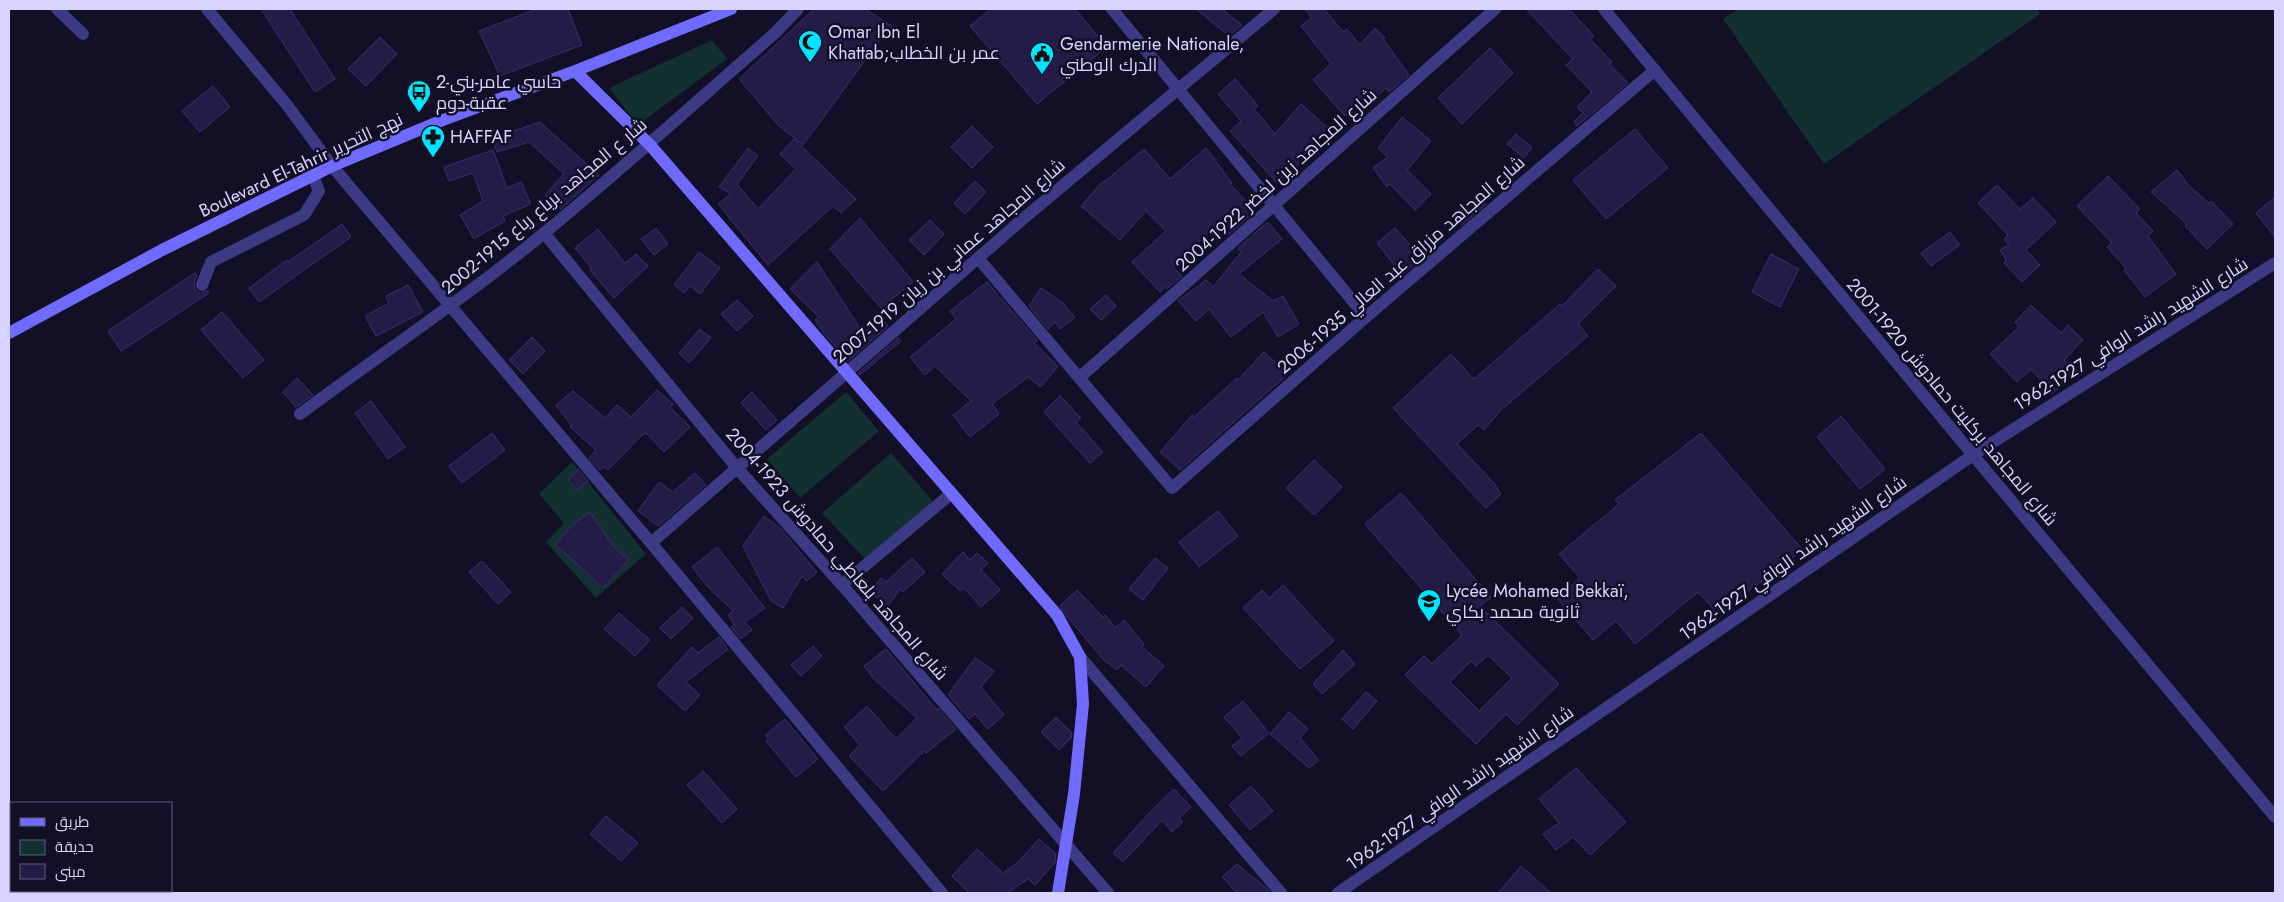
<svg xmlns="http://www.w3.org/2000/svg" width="2284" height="902" viewBox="0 0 2284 902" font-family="Jost,Cairo,sans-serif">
  <rect width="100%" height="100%" fill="#130f26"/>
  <!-- green -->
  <path fill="#12302f" d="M1738,9H2037L2040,14L1824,164L1723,19Z
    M712,40L727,59L638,125L609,88Z
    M846,392L879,431L800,498L767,459Z
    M891,453L933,501L866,560L822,513Z
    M572,462L646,554L596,598L546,542L564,523L539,494Z"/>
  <!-- building -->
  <path fill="#241b47" stroke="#3b2d73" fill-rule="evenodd" d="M261,9H290L335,79L315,92Z
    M537,9H568L582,45L500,76L479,31Z
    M814,9H865L892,26L875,47L803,145L778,125L739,79Z
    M991,9H1075L1107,47L1037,104L970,26Z
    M1196,9H1222L1242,25L1229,36Z
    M1305,9H1324L1343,32L1347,29L1360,45L1375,28L1385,38L1383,39L1409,75L1389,92L1386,88L1366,107L1361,102L1345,116L1313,80L1331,64L1301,26L1312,18Z
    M1526,9H1569L1594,36L1590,39L1612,62L1609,64L1628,83L1577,126L1574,122L1583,113L1577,107L1592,92L1566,65L1573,59Z
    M380,37L397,54L366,86L348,69Z
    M1490,48L1513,73L1462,124L1438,98Z
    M1235,79L1258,106L1254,109L1275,134L1301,104L1328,128L1295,158L1300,163L1277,183L1230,131L1241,121L1218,94Z
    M213,86L230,107L200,132L182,111Z
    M1402,117L1431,141L1407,170L1431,194L1415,210L1390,184L1387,187L1373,168L1388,157L1378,148Z
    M540,122L599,175L561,209L545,195L564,174L529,142L497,152L492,138Z
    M972,126L993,147L972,168L951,147Z
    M1635,129L1668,168L1606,219L1573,180Z
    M1516,134L1532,147L1524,158L1507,144Z
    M794,139L856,199L841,213L833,206L768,265L718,204L731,194L719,187L748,148L758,156L737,184L758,209L796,169L780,154Z
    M1206,148L1232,183L1230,184L1255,211L1228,235L1217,224L1173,267L1182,276L1167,289L1165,287L1160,292L1132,262L1166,231L1146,211L1120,240L1081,206L1103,181L1104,182L1144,149L1170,179Z
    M493,150L507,188L521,182L531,204L503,216L505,221L474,239L460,215L483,201L473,173L449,181L444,167Z
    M2177,170L2189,186L2209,203L2211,201L2233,224L2207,249L2185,226L2187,224L2151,192Z
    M2108,176L2140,209L2136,213L2153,231L2148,236L2176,274L2145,297L2124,270L2126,268L2107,247L2112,243L2077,206Z
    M975,181L986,192L965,214L954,203Z
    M1997,185L2020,209L2033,198L2056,222L2026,250L2040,265L2022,282L2004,263L2006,260L2000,250L2009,245L2004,239L2008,235L1978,203Z
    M2275,197V237L2256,213Z
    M1485,202L1486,204L1462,225L1458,219Z
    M860,218L913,282L881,308L830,249Z
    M930,220L944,234L924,255L909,240Z
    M1266,223H1269L1282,239L1239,274L1273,301L1283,296L1299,324L1278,337L1263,312L1231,337L1209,309L1196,321L1178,301L1206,280L1213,287L1241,252L1238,248Z
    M342,224L351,237L259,302L249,288L287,260L288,262Z
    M656,228L668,244L654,255L641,239Z
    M1395,228L1414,249L1419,244L1427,254L1402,275L1377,243Z
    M598,229L625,263L636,254L648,266L614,298L590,270L592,269L575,248Z
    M1950,232L1960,245L1931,266L1921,253Z
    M699,252L720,268L700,294L690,286L684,293L674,285Z
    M1771,254L1799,269L1780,307L1752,292Z
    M817,262L863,333L882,318L888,326L848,361L825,335L815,320L819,317L790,289Z
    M1598,269L1616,286L1578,324L1588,336L1501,410L1484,430L1478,425L1457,444L1494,483L1501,494L1486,508L1393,408L1451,354L1474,379L1560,304L1562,306Z
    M195,273L197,275L194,283L195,290L200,293L208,291L209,293L121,351L108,331Z
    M987,282L1037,340L1034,343L1058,366L1041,387L1028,377L992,404L999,414L970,437L953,415L971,401L935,366L925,375L910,357L956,319L950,311Z
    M408,285L423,312L376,336L365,316L389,303L386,296Z
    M1041,288L1062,302L1075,317L1060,329L1055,322L1048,329L1029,306Z
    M1106,295L1116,306L1101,320L1090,309Z
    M737,300L753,316L737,331L721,314Z
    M2031,305L2061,333L2068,325L2083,340L2064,360L2076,373L2052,394L2031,369L2017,382L1990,354L2019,327L2015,322Z
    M222,312L264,360L243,378L201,330Z
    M700,329L711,338L689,363L679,353Z
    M532,337L545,351L523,374L509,360Z
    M898,338L901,341L860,375L858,373Z
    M1264,352L1288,374L1180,470L1160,452L1192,415L1194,417L1237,378L1238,380Z
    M297,378L313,395L296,407L283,392Z
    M657,390L673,404L670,407L690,427L664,452L646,433L642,435L608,470L604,467L600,470L589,458L596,450L570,427L571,425L556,405L573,391L605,418L617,405L631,417Z
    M752,392L777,420L766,430L741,403Z
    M1060,396L1081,418L1076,422L1103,452L1090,463L1044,412Z
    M371,401L405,447L388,459L355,413Z
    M1841,416L1885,469L1860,489L1817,437Z
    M492,433L505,450L462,483L449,466Z
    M1701,433L1803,550L1718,614L1698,592L1635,644L1616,621L1593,640L1557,598L1580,578L1559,554L1619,504L1615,500Z
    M1314,460L1342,487L1314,515L1286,488Z
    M578,469L588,481L577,490L568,480Z
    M695,473L706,485L658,526L638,511L659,482L673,492Z
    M1401,493L1491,597L1480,606L1559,684L1517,725L1506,714L1476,744L1405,675L1424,656L1432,664L1462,635L1365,524ZM1488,655L1512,678L1479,711L1450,682L1471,661L1476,666Z
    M1218,511L1238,536L1199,567L1179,542Z
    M590,512L614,547L629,560L603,588L555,544L573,524Z
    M764,516L780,528L817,572L807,581L802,576L783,608L771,601L743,546Z
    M717,547L765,608L745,622L752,630L741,639L731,627L734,624L728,615L733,611L708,587L692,567Z
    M963,552L970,560L977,553L988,563L981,570L1000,590L981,607L964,588L960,591L942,574Z
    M912,558L925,572L903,592L900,589L888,606L870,592L881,578L886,582Z
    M1155,558L1168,568L1143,600L1129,589Z
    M482,561L511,592L498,604L469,572Z
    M1283,585L1334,641L1300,669L1243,608L1262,590L1269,598Z
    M1077,590L1103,617L1105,615L1115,628L1124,620L1144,644L1142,647L1164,666L1146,687L1121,665L1117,670L1104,660L1067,617L1060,606Z
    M682,607L693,618L671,639L660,628Z
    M619,613L650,640L635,656L604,629Z
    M719,637L728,649L686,682L700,695L685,711L657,685L692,647L698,653Z
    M813,646L822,656L801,676L791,665Z
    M886,649L937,710L938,708L956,729L926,753L924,751L883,791L849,756L860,745L844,727L867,706L896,739L917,718L874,679L864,666Z
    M1343,650L1355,664L1322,694L1313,684Z
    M975,658L994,671L981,687L1004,715L988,729L975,714L969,719L948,695Z
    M1366,692L1377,701L1353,729L1342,719Z
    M1243,701L1269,733L1241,756L1232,746L1242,738L1224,717Z
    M1289,712L1308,729L1300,738L1319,760L1309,768L1270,734Z
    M1056,717L1072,733L1071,738L1059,750L1041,732Z
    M785,719L818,759L796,777L766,741L768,739L765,735Z
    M1576,768L1626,822L1590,855L1573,837L1556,850L1543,834L1559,823L1539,799Z
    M703,771L737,809L722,823L687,785Z
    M1251,786L1273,811L1250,830L1229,805Z
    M1174,789L1191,807L1179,818L1183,822L1172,832L1162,820L1123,862L1113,853L1152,810Z
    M606,816L638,843L621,861L590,834Z
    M1039,839L1056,854L1055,863L1035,885L1028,879L1007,893H969L952,876L977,849L1003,873L1018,862Z
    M1237,864L1265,887L1271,893H1237L1222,877Z
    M1521,866L1551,893H1498Z"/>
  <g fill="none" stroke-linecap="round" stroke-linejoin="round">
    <!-- minor -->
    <path stroke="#3d3a85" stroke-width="12" d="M57,9L83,34
      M207,9L287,105L332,166L651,543L942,893
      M1112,9L1366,317
      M544,233L737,468L842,585L1108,893
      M978,258L1172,488L1366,317L1655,70
      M202,285L211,262L304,215L319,191L313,176
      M1079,378L1495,9
      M300,414C381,354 465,298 543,234C622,169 698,100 775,33L798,9
      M651,543L1024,218L1274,9
      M842,585L952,493
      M1080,657L1281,893
      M1338,893L1973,455L2275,263"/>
    <!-- tertiary -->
    <path stroke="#3d3a85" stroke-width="12" d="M1604,9L1973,455L2275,817"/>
    <!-- secondary -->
    <path stroke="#6f6bff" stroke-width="12" d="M575,71L650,145L1057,615L1080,657L1083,704L1074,794L1058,893
      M9,333L162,250L332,166L443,120L575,71L731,9"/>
  </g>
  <!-- icons -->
  <defs>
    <g id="mosque-pin" transform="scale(1.25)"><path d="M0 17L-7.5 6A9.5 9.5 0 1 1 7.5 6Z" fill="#00e5ff" stroke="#130f26"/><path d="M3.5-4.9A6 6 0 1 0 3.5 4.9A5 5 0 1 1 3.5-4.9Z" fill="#111"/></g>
    <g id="civic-pin" transform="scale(1.25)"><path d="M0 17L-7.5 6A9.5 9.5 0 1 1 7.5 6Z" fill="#00e5ff" stroke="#130f26"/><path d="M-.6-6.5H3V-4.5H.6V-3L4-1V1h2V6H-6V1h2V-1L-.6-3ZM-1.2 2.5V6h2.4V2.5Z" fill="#111"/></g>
    <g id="bus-pin" transform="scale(1.25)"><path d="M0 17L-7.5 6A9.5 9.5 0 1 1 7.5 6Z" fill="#00e5ff" stroke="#130f26"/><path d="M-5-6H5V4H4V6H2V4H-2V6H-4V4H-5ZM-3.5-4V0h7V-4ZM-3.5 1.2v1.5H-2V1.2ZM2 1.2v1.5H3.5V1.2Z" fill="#111"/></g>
    <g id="pharmacy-pin" transform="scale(1.25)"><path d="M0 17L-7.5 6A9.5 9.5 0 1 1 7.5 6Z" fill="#00e5ff" stroke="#130f26"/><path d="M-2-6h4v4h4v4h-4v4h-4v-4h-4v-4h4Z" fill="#111"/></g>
    <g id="school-pin" transform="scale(1.25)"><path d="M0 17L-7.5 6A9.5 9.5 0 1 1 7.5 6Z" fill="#00e5ff" stroke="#130f26"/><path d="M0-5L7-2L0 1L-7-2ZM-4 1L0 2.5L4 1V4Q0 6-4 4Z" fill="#111"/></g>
  </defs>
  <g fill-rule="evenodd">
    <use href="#mosque-pin" x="810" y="42"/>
    <use href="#civic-pin" x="1042" y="54"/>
    <use href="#bus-pin" x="419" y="92"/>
    <use href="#pharmacy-pin" x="433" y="137"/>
    <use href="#school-pin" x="1429" y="601"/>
  </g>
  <g text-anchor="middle" stroke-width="5" stroke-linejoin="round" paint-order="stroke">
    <!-- poi labels -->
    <g font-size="18" fill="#d9d4ff" stroke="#130f26" text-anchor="start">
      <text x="828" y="38">Omar Ibn El<tspan x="828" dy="21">Khattab;عمر بن الخطاب</tspan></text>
      <text x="1060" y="50">Gendarmerie Nationale,<tspan x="1060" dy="21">الدرك الوطني</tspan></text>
      <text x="436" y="88">2-حاسي عامر-بني<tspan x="436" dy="21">عقبة-دوم</tspan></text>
      <text x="450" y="143">HAFFAF</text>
      <text x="1446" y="597">Lycée Mohamed Bekkaï,<tspan x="1446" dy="21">ثانوية محمد بكاي</tspan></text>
    </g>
    <!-- street labels -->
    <g font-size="18" fill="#d9d4ff" stroke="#130f26">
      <text transform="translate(301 165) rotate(-25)" y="6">Boulevard El-Tahrir نهج التحرير</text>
      <text transform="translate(1276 180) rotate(-42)" y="6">شارع المجاهد زين لخضر 1922-2004</text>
      <text transform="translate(544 206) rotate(-40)" y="6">شار ع المجاهد برباع رباع 1915-2002</text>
      <text transform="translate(949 261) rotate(-41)" y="6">شارع المجاهد عماني بن زيان 1919-2007</text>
      <text transform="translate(1401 265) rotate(-41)" y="6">شارع المجاهد مزراق عبد العالي 1935-2006</text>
      <text transform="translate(2131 334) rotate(-32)" y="6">شارع الشهيد راشد الوافي 1927-1962</text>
      <text transform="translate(1952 402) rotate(50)" y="6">شارع المجاهد بركليت حمادوش 1920-2001</text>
      <text transform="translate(837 554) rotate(49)" y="6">شارع المجاهد بلعاطي حمادوش 1923-2004</text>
      <text transform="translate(1793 558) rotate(-35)" y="6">شارع الشهيد راشد الوافي 1927-1962</text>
      <text transform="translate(1460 788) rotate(-35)" y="6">شارع الشهيد راشد الوافي 1927-1962</text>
    </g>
  </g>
  <!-- border -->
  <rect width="2284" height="902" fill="none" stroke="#d9d4ff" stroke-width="20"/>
  <!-- legend -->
  <rect x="10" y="802" width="162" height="90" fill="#130f26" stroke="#625e7d"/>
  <rect x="20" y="818" width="25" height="8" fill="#6f6bff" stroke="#625e7d"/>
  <text x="55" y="827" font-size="15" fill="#d9d4ff">طريق</text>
  <rect x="20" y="840" width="25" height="15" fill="#12302f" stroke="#625e7d"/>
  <text x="55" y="852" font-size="15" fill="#d9d4ff">حديقة</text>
  <rect x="20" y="864" width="25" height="15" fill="#241b47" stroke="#625e7d"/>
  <text x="55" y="877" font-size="15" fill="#d9d4ff">مبنى</text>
</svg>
